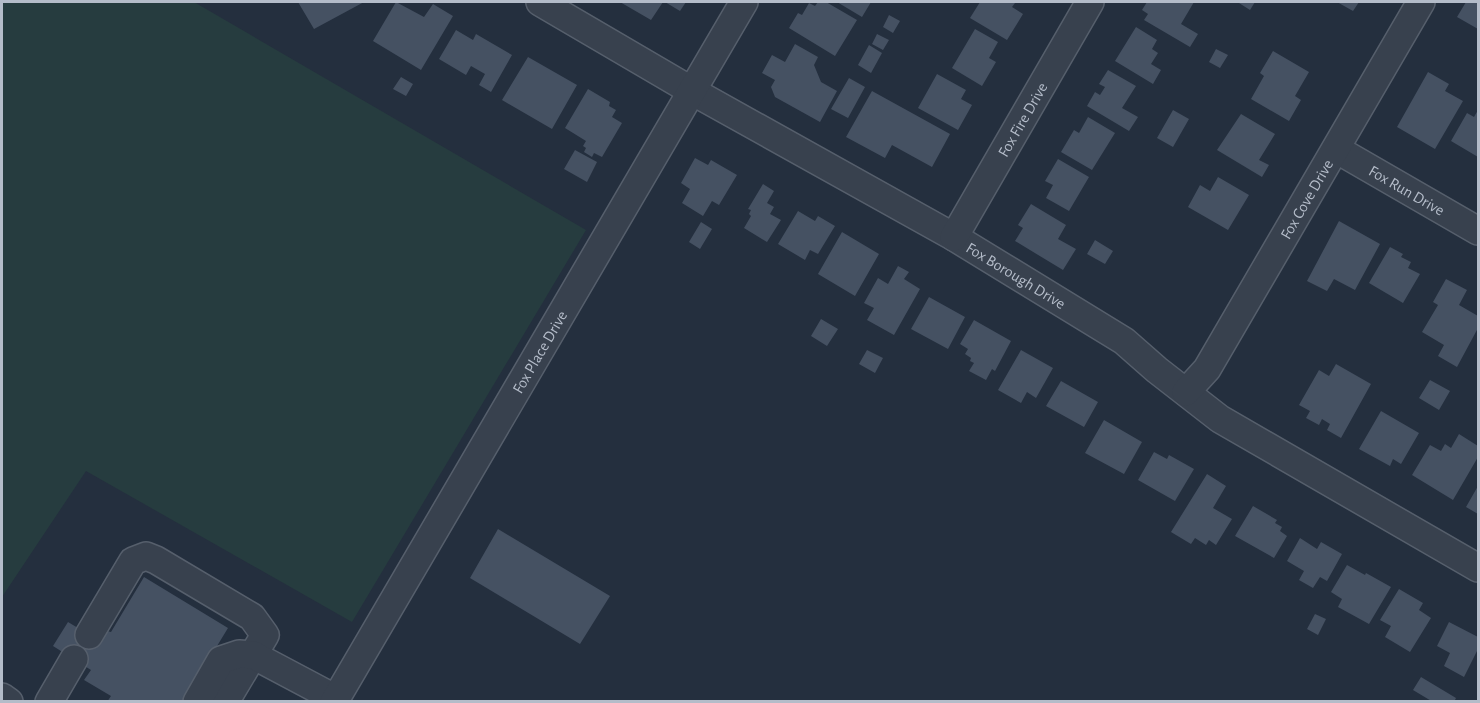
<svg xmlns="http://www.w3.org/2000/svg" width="1480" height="703" viewBox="0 0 1480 703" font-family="'Alegreya Sans',sans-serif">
  <rect width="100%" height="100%" fill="#242f3e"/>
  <!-- green -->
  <path fill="#263c3f" d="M2,2H194L586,230L352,622L86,471L2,597Z"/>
  <!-- building -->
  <path fill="#455162" d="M298,2H364L314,29Z
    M396,2L424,17L433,4L453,16L421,70L373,41Z
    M620,2H663L651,20Z
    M665,2H686L680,11Z
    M818,2H826L857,20L835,56L789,28L798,13L802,15L809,3L815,6Z
    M837,2H871L862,17Z
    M980,2H1012L1015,3L1012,7L1023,14L1007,40L970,18Z
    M1147,2H1194L1181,24L1198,34L1190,47L1144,20L1148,14L1142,10Z
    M1240,2H1255L1250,10L1239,3Z
    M1337,2H1359L1353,11Z
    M1466,2H1478V29L1457,17Z
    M889,15L900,21L893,33L883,27Z
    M1136,27L1157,40L1152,49L1158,53L1151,64L1161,70L1153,84L1115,61Z
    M975,29L998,42L989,58L996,62L982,86L952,68Z
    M456,30L473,40L476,34L512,55L491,92L479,85L485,74L471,66L466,75L439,59Z
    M877,34L889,40L883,50L872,44Z
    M795,44L818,57L814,65L821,82L837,91L820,122L775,97L771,87L775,80L762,73L772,55L785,62Z
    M869,45L882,53L871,73L858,65Z
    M1216,49L1228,55L1220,68L1209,62Z
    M1273,51L1309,72L1295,96L1301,100L1289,121L1251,99L1264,76L1260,73Z
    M528,57L577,85L552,129L502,100Z
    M1108,70L1136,86L1122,108L1138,117L1129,131L1087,106L1095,92L1100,95L1105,87L1099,84Z
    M1428,72L1449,84L1445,91L1463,101L1435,149L1397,127Z
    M937,74L966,90L961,99L972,105L958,130L918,108Z
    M401,77L413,84L406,96L393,89Z
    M849,78L865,87L848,118L831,109Z
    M588,89L610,102L609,106L616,110L612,117L622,123L602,157L594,153L592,157L584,152L586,148L583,146L586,141L565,128Z
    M872,91L950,134L932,167L892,145L885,158L846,137Z
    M1173,110L1189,119L1173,147L1157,138Z
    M1478,110V157L1451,141L1467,113L1474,117Z
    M1241,114L1275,134L1259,160L1269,165L1262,177L1217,150Z
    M1088,117L1115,133L1092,170L1061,152L1074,130L1079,133Z
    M575,150L597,162L587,182L564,169Z
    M695,158L708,165L711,160L737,175L719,205L712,201L703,216L682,203L690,189L681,183Z
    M1058,159L1089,177L1069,211L1046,198L1053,185L1045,181Z
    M1218,177L1249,195L1228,230L1188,207L1200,185L1210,191Z
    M763,184L774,191L767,203L774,207L770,214L781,220L767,242L744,228L751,216L749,214L751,210L748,209Z
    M1031,204L1066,225L1058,239L1076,249L1063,270L1015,241L1023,228L1018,225Z
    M798,211L815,221L818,216L835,226L818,254L810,250L805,260L778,244Z
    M1339,221L1380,244L1355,290L1334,279L1327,291L1307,281Z
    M701,222L712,229L700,249L689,242Z
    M842,232L879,254L855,296L818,274Z
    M1095,240L1113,251L1105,264L1087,254Z
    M1390,247L1403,254L1401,257L1411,262L1408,268L1420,274L1403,303L1369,283Z
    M898,266L909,272L904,279L920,289L894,335L867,320L874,308L864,303L878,278L888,284Z
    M1446,279L1467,290L1459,305L1478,316V328L1457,367L1438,356L1444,345L1422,332L1438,305L1433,302Z
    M929,297L965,317L948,349L911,329Z
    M821,319L838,329L827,346L811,336Z
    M974,320L1011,341L995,371L992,369L986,380L969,371L974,363L970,361L971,358L965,354L968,349L960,344Z
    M867,350L883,358L875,373L859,364Z
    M1021,350L1053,368L1036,398L1027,392L1021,403L998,390Z
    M1336,364L1371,384L1341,438L1327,430L1330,424L1322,419L1319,425L1306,418L1310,411L1299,405L1319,370L1329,376Z
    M1430,380L1450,391L1439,410L1419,398Z
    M1061,381L1098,402L1084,427L1046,406Z
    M1381,411L1419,433L1401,464L1393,459L1390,466L1359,449Z
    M1104,420L1142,442L1124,474L1085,453Z
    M1459,434L1478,446V457L1453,500L1412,475L1430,445L1441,451L1445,444L1451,448Z
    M1154,452L1167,459L1169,455L1194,469L1175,501L1138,480Z
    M1207,474L1226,486L1213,508L1232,519L1216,545L1209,540L1206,545L1195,538L1191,544L1171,532Z
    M1478,486V514L1466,507Z
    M1253,506L1277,520L1275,523L1282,527L1280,531L1287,536L1274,558L1235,536Z
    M498,529L610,596L580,644L470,578Z
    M1300,538L1317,549L1321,542L1342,554L1327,581L1320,577L1313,588L1299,580L1304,571L1287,561Z
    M1347,565L1365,575L1366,573L1391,587L1369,624L1338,607L1342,599L1331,592Z
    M144,577L228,628L183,702H107L111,696L84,680L91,670L53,646L68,622L93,637L98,629L111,632Z
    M1399,589L1423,603L1419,610L1431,618L1410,652L1385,637L1391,626L1380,620Z
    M1315,614L1326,619L1318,635L1307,629Z
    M1449,622L1478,637V649L1464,677L1444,666L1450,653L1437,646Z
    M1421,677L1456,698L1454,702H1433L1413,690Z"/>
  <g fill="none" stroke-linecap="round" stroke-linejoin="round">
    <!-- minor casing -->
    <g stroke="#565f6c" stroke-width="30">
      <g id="minor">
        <path id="s1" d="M540,2L692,91L954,237L1124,341L1157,370L1220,419L1478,568"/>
        <path id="s2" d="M1336,149L1478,231"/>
        <path id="s3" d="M954,237L1090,2"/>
        <path id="s4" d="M1186,392L1207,369L1421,2"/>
        <path d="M89,635L133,561L146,556L156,560L252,617L265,635L225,702"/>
        <path d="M2,697L9,702"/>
        <path d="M49,702L74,659"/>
        <path d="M197,702L221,660L239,654L253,655L336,699"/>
        <path id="s5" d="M334,702L744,2"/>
      </g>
    </g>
    <!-- minor -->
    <use href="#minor" stroke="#38414e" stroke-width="27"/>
  </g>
  <g text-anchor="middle" stroke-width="5" stroke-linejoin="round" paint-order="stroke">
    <!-- street labels -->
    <g font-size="16" fill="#b4bcc9" stroke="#1d2633">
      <text dy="6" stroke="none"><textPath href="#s3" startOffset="136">Fox Fire Drive</textPath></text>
      <text dy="6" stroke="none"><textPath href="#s2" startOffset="82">Fox Run Drive</textPath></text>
      <text dy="6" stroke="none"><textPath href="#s4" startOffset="228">Fox Cove Drive</textPath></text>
      <text dy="6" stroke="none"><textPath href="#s1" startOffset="549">Fox Borough Drive</textPath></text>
      <text dy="6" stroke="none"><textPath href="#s5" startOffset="406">Fox Place Drive</textPath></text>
    </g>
  </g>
  <!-- border -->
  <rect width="1480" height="703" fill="none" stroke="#b4bcc9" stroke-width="6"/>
</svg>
